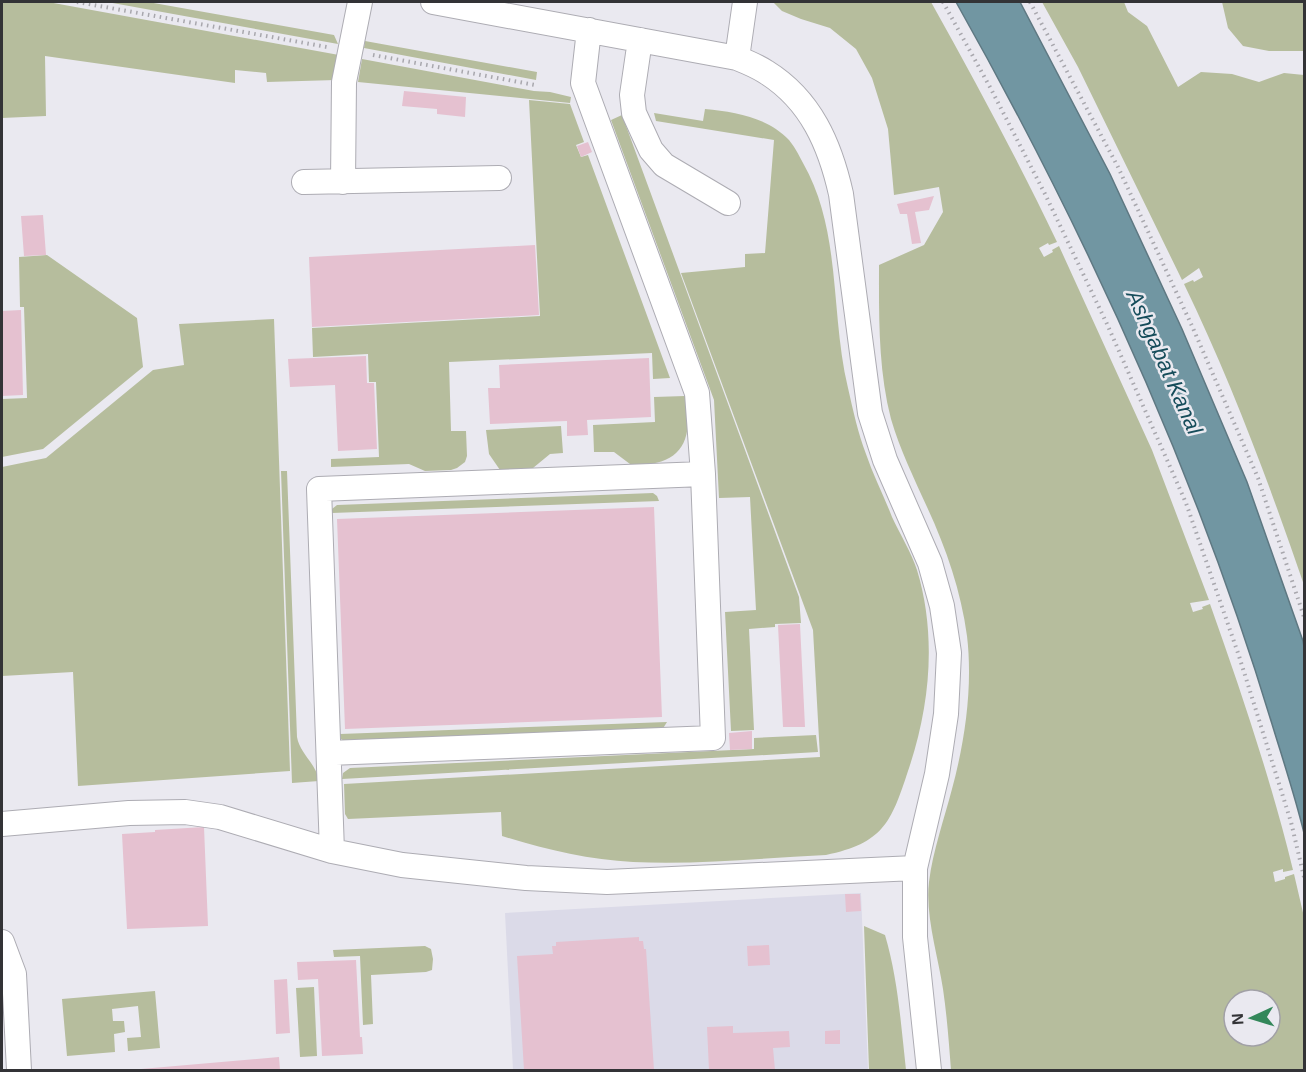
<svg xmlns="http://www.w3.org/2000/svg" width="1306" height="1072" viewBox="0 0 1306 1072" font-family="Helvetica,sans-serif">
  <rect width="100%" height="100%" fill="#eae9f0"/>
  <!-- built -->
  <path fill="#dbdae8" d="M861,893L868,1070H513L505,913Z"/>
  <!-- green -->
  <path fill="#b6bd9d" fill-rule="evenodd" d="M2,2H48L339,55L336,80L267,82L266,73L235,70V83L45,56L46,116L2,118Z
    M107,2H148L334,35L338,44Z
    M773,2H931C975,81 1018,160 1057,242L1049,245L1048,243L1039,248L1044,257L1053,252L1052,250L1059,246L1152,450L1209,600L1190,603L1193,612L1203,609L1202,607L1210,604C1241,691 1271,780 1293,870L1283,872V869L1273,872L1275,882L1285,879V877L1294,874L1304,917V1070H951C949,1044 947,1016 943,989C938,956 925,915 929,882C933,850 944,820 952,789C965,741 973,686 967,636C961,591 946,548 927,507C914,478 900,450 891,419C878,368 879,317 879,265L924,245L943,212L939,187L894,195L888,129L872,78L856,49L830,28L801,19L782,11ZM1234,1000H1270V1036H1234Z
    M1042,2H1124L1128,12L1147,26L1178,87L1201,72L1232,74L1259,82L1284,73L1304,75V585C1269,483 1231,381 1184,284L1193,280L1194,282L1203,277L1199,268L1182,280L1078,67Z
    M1222,2H1304V51H1269L1243,46L1228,28Z
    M365,41L537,72L536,80L364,48Z
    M362,59L534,91L550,92L571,97L570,103L358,82Z
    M529,100L570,104L584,142L576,145L581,157L588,155L670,378L653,379L652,353L449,362L451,431H466L467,456L465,462L457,468L451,470L425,471L409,464L331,467V459L379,457L376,382H369L368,354L313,357L312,328L540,316Z
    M705,109C735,112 767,117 789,140C794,146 799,155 803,163C842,231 830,314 848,388C853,410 858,433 866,454C873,475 884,496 892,517C900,534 911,552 917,570C937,636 930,707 908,771C891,823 883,843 826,855C762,858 697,865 633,862C589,860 544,849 502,836L501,812L348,819L345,814L344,784L820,757L813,630L681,273L745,267V254L765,253L774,140L656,121L654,113L703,121Z
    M622,115L799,597L801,623L775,624V627L749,629L754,730L731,731L725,612L756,610L750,497L719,498L714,400L611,120Z
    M47,255L137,318L143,367L43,449L2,457V399L27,398L24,307H20L19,257Z
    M274,319L290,771L78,786L73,672L2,676V467L46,458L153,370L184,365L179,324Z
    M685,396C695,442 680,468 630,464L614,452H594L593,425L655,422L654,397Z
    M561,426L563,453L550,454L533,468L500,470L489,454L486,430Z
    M281,471H287L297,737C300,754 316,763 319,781L292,783Z
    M653,493L657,496L659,501L332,513V509L337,505Z
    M667,722L662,730L346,742L341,739L340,734Z
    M816,735L818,752L342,779L343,773L350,768L754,749V738Z
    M864,926L885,935C898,979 901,1025 906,1070H869Z
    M425,946L431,949L433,959L432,970L426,972L371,975L373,1024L363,1025L360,956L334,957L333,950Z
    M314,987L317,1056L300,1057L296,988Z
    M155,991L160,1048L128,1051L127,1038L141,1037L138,1006L112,1009L113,1021H124L125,1032L114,1034L115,1052L67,1056L62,999Z"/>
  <!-- water -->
  <path fill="#7196a2" stroke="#5e7882" stroke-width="1.5" d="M956,2H1020L1110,174L1182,329L1247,482L1303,641L1304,647V833C1295,796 1283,760 1272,724C1196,472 1085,231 956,2Z"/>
  <!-- building -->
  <path fill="#e5c1d0" d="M404,91L466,97L465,117L437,114V109L402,106Z
    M588,142L592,152L581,157L577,146Z
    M934,196L929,210L915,212L921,243L912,244L907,214H900L897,204Z
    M43,215L46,255L24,256L21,216Z
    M535,245L539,315L312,327L309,257Z
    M21,310L23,395L2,396V311Z
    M366,356L367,383H374L377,449L338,451L335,385L290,387L288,359Z
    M649,358L651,417L587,420L588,435L567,436V421L490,424L488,388H500L499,365Z
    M654,507L662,717L345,729L337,519Z
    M800,624L805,727H783L778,625Z
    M752,731V749L730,750L729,733Z
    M204,827L208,926L127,929L122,834L155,832V830Z
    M845,894H860L861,911L846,912Z
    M639,937V941H643L644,949H646L654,1070H524L517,956L553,954L552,946H556V942Z
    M769,945L770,965L748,966L747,946Z
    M356,960L360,1037H362L363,1054L322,1056L318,979L298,980L297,962Z
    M287,979L290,1033L276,1034L274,980Z
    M733,1026V1033L789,1031L790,1047L773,1048L775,1070H709L707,1027Z
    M840,1030V1044H825V1031Z
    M279,1057L280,1070H141V1069Z"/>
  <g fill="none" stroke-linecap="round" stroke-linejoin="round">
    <!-- minor casing -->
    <g stroke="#adacb3" stroke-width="26">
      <path id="minor" d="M433,2L737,58C747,62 757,66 766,72C811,100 830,145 841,194L870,413L885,460L930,563L942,606L949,653L946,714L937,774L915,868V937L929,1070
        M640,40L632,95L634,113L651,150L664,165L728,203
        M737,58L745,2
        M304,182L499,178
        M343,182L344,82L360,2
        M329,753L713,738L703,474L697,393L583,83L589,30
        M2,824L129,813L185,812L220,817L332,851L402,865L526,878L607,882L915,868
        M332,851L319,489L703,474
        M2,942L14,974L19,1070"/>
    </g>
    <!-- path -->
    <path stroke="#a8a7ad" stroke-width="4" stroke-dasharray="1.5 4.5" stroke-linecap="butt" d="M77,2L327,47
      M943,2L991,89L1045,194L1107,324L1186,503L1239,656L1291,822L1304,877
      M1030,2L1118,167L1192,326L1258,478L1304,617
      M373,55L535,85"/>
    <!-- minor -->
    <use href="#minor" stroke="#fff" stroke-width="24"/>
  </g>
  <g text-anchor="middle" stroke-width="5" stroke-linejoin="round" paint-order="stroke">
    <!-- water labels -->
    <g font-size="22" font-style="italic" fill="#164c5a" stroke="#eae9f0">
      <text transform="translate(1165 362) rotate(66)" y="8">Ashgabat Kanal</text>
    </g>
  </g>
  <!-- border -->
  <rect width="1306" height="1072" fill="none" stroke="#333336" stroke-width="6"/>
  <!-- north arrow -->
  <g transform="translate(1252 1018) rotate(266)"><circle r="28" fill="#eae9f0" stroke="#a1a0a6" stroke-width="1.5"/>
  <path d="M0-4.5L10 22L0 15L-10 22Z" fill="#33875a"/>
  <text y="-9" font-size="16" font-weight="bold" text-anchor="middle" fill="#333336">N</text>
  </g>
</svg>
